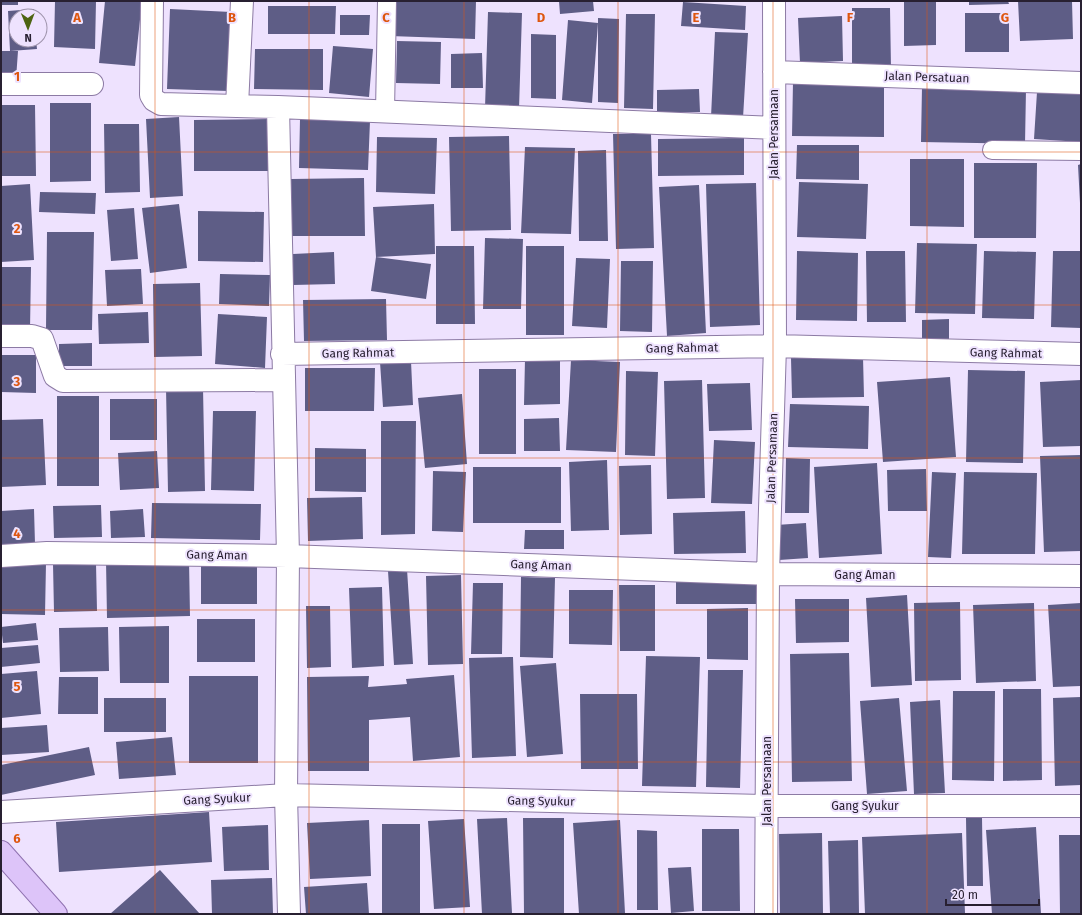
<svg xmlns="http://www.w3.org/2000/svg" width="1082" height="915" viewBox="0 0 1082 915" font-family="'Fira Sans',sans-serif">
  <rect width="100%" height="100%" fill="#eee2fe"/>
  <!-- building -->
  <path fill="#5e5d86" d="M1,1H18V5H1Z
    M55,1H96L95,49L54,47Z
    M105,1H142L135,66L99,63Z
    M391,1H476L475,39L390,36Z
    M559,1H593L594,11L560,14Z
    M904,1H936V45L904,46Z
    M969,1H1008L1009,4L969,5Z
    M1018,1H1072L1073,39L1020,41Z
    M683,2L746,6L745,30L681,26Z
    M268,6H336L335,34H268Z
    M852,8H890L891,68H852Z
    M34,9L35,16H16V40H36L37,49L10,51L8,11Z
    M170,9L231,12L228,91L167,89Z
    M488,12L522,13L519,109L485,108Z
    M965,13H1009V52H965Z
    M626,14H655L653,109L624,108Z
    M340,15H370L369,35H340Z
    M842,16L843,61L800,63L798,18Z
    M598,18L619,19L618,103L598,102Z
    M568,20L598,23L592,103L562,100Z
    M715,32L748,33L743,118L711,117Z
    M531,34L556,35V99L531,98Z
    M397,41L441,42L440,84L396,83Z
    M333,46L373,49L369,97L329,93Z
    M255,49H323V90L254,89Z
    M1,51H18L16,79H1Z
    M482,53L483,88H451V54Z
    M793,82L884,83V137L792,136Z
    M922,87L1026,89L1025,144L921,142Z
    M699,89L700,112L657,113V90Z
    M1037,92L1081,94V142L1034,139Z
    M50,103H91V181L50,182Z
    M1,105H35L36,176H1Z
    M179,117L183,196L150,198L146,119Z
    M271,119L272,171H194V120Z
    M300,119L370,121L368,170L299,168Z
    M104,124H139L140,192L105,193Z
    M613,134H651L654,248L616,249Z
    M509,136L511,230L451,231L449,137Z
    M377,137L437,138L435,194L376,192Z
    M744,138V175L658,176V139Z
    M797,145H859V180L796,179Z
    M525,147L575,148L571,234L521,233Z
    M606,150L608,241H579L578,151Z
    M910,159H964V227L910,226Z
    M974,163H1037L1036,238H974Z
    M1081,164V203H1080L1078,165Z
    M364,178L365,236H292L291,179Z
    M799,182L868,184L866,239L797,237Z
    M756,183L760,325L710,327L706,184Z
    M30,184L34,260L1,262V186Z
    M699,185L706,333L667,336L659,187Z
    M40,192L96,193L95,214L39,212Z
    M179,204L187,268L150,273L142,208Z
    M434,204L435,254L376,257L431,264L426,299L371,291L376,257L373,207Z
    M134,208L138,259L111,261L107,210Z
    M198,211L264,212L263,262L198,261Z
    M47,232H94L92,330H46Z
    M485,238L523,239L521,309H483Z
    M917,243L977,244L975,314L915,313Z
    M436,246H474L475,324H436Z
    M526,246H564V335H526Z
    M797,251L858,253L857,321L796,320Z
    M866,251H905L906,322H867Z
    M984,251L1036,252L1034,319L982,318Z
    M1053,251H1081V328L1051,327Z
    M334,252L335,284L293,285V254Z
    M576,258L610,259L607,328L572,326Z
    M621,261H653L652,332L620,331Z
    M1,267H31L30,330H1Z
    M141,269L143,304L107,306L105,270Z
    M220,274L270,275L269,306L219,304Z
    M200,283L202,356L154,357L153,284Z
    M386,299L387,340L304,341L303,300Z
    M148,312L149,343L99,344L98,314Z
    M218,314L267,317L265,368L215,364Z
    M949,319V340H922V320Z
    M92,343V366H59V344Z
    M1,355H36V393L1,392Z
    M863,357L864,397L792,398L791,358Z
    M560,358V404L524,405L525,359Z
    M571,360L620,362L616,452L566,450Z
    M411,361L413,405L383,407L380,362Z
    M305,368H375L374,411H305Z
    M479,369H516V454H479Z
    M968,370L1025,371L1023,463L966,462Z
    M626,371L658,372L655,456L625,455Z
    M950,377L956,457L883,462L877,382Z
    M702,380L705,498L667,499L664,381Z
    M1081,380V446L1043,447L1040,382Z
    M750,383L752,430L709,431L707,384Z
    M166,388H203L205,491L168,492Z
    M462,394L467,464L425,468L418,398Z
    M57,396H99V486H57Z
    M110,399H157V440H110Z
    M790,404L869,406L868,449L788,447Z
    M213,411H256L254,491L211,490Z
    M559,418L560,451H524V419Z
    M43,419L46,485L1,487V420Z
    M381,421H416L415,534L381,535Z
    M714,440L755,442L752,504L711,503Z
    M315,448L366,449V492L315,491Z
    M157,451L159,488L120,490L118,453Z
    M1081,455V551L1044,552L1040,456Z
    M786,458L810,459L809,513H785Z
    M607,460L609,530L571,531L569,462Z
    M877,463L882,554L819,558L814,467Z
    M651,465L652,534L620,535L619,466Z
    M473,467H561V523H473Z
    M926,469L927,511H888L887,470Z
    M433,471L466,472L463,532L432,531Z
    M932,472L956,473L951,558L928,557Z
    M964,472L1037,473L1035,554H962Z
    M362,497L363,539L308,541L307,498Z
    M152,503L261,504L260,540L151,538Z
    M101,505L102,537L54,538L53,506Z
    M34,509L35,544L1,545V511Z
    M143,509L145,537L111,538L110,511Z
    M745,511L746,553L674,554L673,513Z
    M806,523L808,558L779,560L776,525Z
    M525,530H564V549H524Z
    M189,560L190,616L107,618L106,561Z
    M1,562L46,563L45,615L1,614Z
    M96,563L97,611L54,612L53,564Z
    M201,564H257V604H201Z
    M407,569L413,664L394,665L388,571Z
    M461,575L463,664L428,665L426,576Z
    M521,577L555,578L553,658L520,657Z
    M676,581L757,582V604H676Z
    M473,583H503L502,654H471Z
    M619,585H655V651H620Z
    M382,587L384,666L352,668L349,588Z
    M569,590H613L612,645L569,644Z
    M907,595L912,685L871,687L866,598Z
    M795,599H849V642L796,643Z
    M960,602L961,680L915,681L914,603Z
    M1034,603L1036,681L976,683L973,605Z
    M1081,603V686L1053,687L1048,605Z
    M306,606H330L331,667L307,668Z
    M748,608V660L707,659V609Z
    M197,619H255V662H197Z
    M36,623L38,640L3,643L1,627Z
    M169,626V683H120L119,627Z
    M108,627L109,671L60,672L59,628Z
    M38,645L40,663L1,667V648Z
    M849,653L852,781L792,782L790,654Z
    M646,656L700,657L696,787L642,786Z
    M513,657L516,756L472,758L469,658Z
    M556,663L563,754L527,757L520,666Z
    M708,670H743L740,788L706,787Z
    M37,671L41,714L1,718V674Z
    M454,675L460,757L413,761L410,717L369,720V771H308L307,677L369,676L368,687L407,684L406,679Z
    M189,676H258V763H189Z
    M59,677H98V714H58Z
    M1003,689H1041L1042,780L1003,781Z
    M953,691H995L994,781L952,780Z
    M580,694H637L638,769H581Z
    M1081,697V785L1055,786L1053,698Z
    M104,698H166V732H104Z
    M899,698L907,791L867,794L860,701Z
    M940,700L945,793L914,794L910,702Z
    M47,725L49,752L1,755V728Z
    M172,737L176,775L119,779L116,742Z
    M89,747L95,775L1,795V765Z
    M209,812L212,862L59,872L56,822Z
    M982,817L983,886H967L966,818Z
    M507,818L512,913L482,914L477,819Z
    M523,818H564V914H524Z
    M464,819L470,907L434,909L428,821Z
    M369,820L371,876L310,879L307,823Z
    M620,820L625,913L579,914L573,823Z
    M382,824H420V913H382Z
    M268,825L269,870L224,871L222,827Z
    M1036,827L1041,914H992L986,830Z
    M702,829H739L740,911H702Z
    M637,830L657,831L658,910H637Z
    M822,833L823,914H780L779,834Z
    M962,833L965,913L865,914L862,837Z
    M1059,835H1081V914H1060Z
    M858,840L859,914H830L828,841Z
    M691,867L694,911L671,913L668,868Z
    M160,870L200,914H110Z
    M272,878L273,914H212L211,880Z
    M367,883L369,914H306L304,887Z"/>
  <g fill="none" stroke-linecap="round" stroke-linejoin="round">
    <!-- service casing -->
    <g stroke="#8c7aa4" stroke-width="20">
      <path id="service" d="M385,112L387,1
        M992,150L1081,151"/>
    </g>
    <!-- minor casing -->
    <g stroke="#8c7aa4" stroke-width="24">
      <path id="minor" d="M152,1L151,95L154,100L161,104L237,106
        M242,1L237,106L278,107L288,556L286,795L289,914
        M774,72L1081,83
        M1,84H92
        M278,107L774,128
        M1,336H32L42,339L55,376L63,381L283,380
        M282,354L775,346L1081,354
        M1,556L47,553L288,556L768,574L1081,576
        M1,812L286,795L767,806H1081
        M766,914L768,574L775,346L774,1"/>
    </g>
    <!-- primary casing -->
    <g stroke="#8f71b0" stroke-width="24">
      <path id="primary" d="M1,852L56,914"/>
    </g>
    <!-- service -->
    <use href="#service" stroke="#fff" stroke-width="18"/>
    <!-- minor -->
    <use href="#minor" stroke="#fff" stroke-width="22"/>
    <!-- primary -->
    <use href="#primary" stroke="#ddc4f9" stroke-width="22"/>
  </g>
  <!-- grid -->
  <path fill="none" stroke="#de560e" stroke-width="1" stroke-opacity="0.55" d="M155,1V914M309,1V914M464,1V914M618,1V914M773,1V914M927,1V914M1,152H1081M1,305H1081M1,458H1081M1,610H1081M1,762H1081"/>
  <g text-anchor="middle" stroke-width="4" stroke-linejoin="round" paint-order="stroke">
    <!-- street labels -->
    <g font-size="12" fill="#282031" stroke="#eee2fe">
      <text transform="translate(927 77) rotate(2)" y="4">Jalan Persatuan</text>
      <text transform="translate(774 134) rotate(-90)" y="4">Jalan Persamaan</text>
      <text transform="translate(682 348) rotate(-1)" y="4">Gang Rahmat</text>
      <text transform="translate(358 353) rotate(-1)" y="4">Gang Rahmat</text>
      <text transform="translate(1006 353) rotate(1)" y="4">Gang Rahmat</text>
      <text transform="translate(772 458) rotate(-88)" y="4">Jalan Persamaan</text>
      <text transform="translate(217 555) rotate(1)" y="4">Gang Aman</text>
      <text transform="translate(541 565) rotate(2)" y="4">Gang Aman</text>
      <text x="865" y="579">Gang Aman</text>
      <text transform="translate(767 781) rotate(-90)" y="4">Jalan Persamaan</text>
      <text transform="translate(217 799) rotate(-3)" y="4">Gang Syukur</text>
      <text transform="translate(541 801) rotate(1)" y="4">Gang Syukur</text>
      <text x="865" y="810">Gang Syukur</text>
    </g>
  </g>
  <g font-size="13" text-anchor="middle" font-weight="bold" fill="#de560e" stroke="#eee2fe" stroke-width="4" stroke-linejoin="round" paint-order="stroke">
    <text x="77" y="22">A</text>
    <text x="232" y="22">B</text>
    <text x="386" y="22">C</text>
    <text x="541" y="22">D</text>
    <text x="696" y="22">E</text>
    <text x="850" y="22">F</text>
    <text x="1005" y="22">G</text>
    <text x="17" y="81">1</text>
    <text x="17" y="233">2</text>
    <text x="17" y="386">3</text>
    <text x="17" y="538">4</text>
    <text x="17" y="691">5</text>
    <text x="17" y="843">6</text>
  </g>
  <!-- border -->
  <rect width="1082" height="915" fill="none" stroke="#282031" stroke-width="4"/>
  <!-- north arrow -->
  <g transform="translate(28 28) rotate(179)"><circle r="19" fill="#eee2fe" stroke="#9f94ac"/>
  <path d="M0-3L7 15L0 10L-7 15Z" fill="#4d6412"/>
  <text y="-6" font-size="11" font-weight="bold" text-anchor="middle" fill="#282031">N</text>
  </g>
  <!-- scale -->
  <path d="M946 899v6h93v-6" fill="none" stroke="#282031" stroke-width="2"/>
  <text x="952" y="899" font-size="12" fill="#282031" stroke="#eee2fe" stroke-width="3" paint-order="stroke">20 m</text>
</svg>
